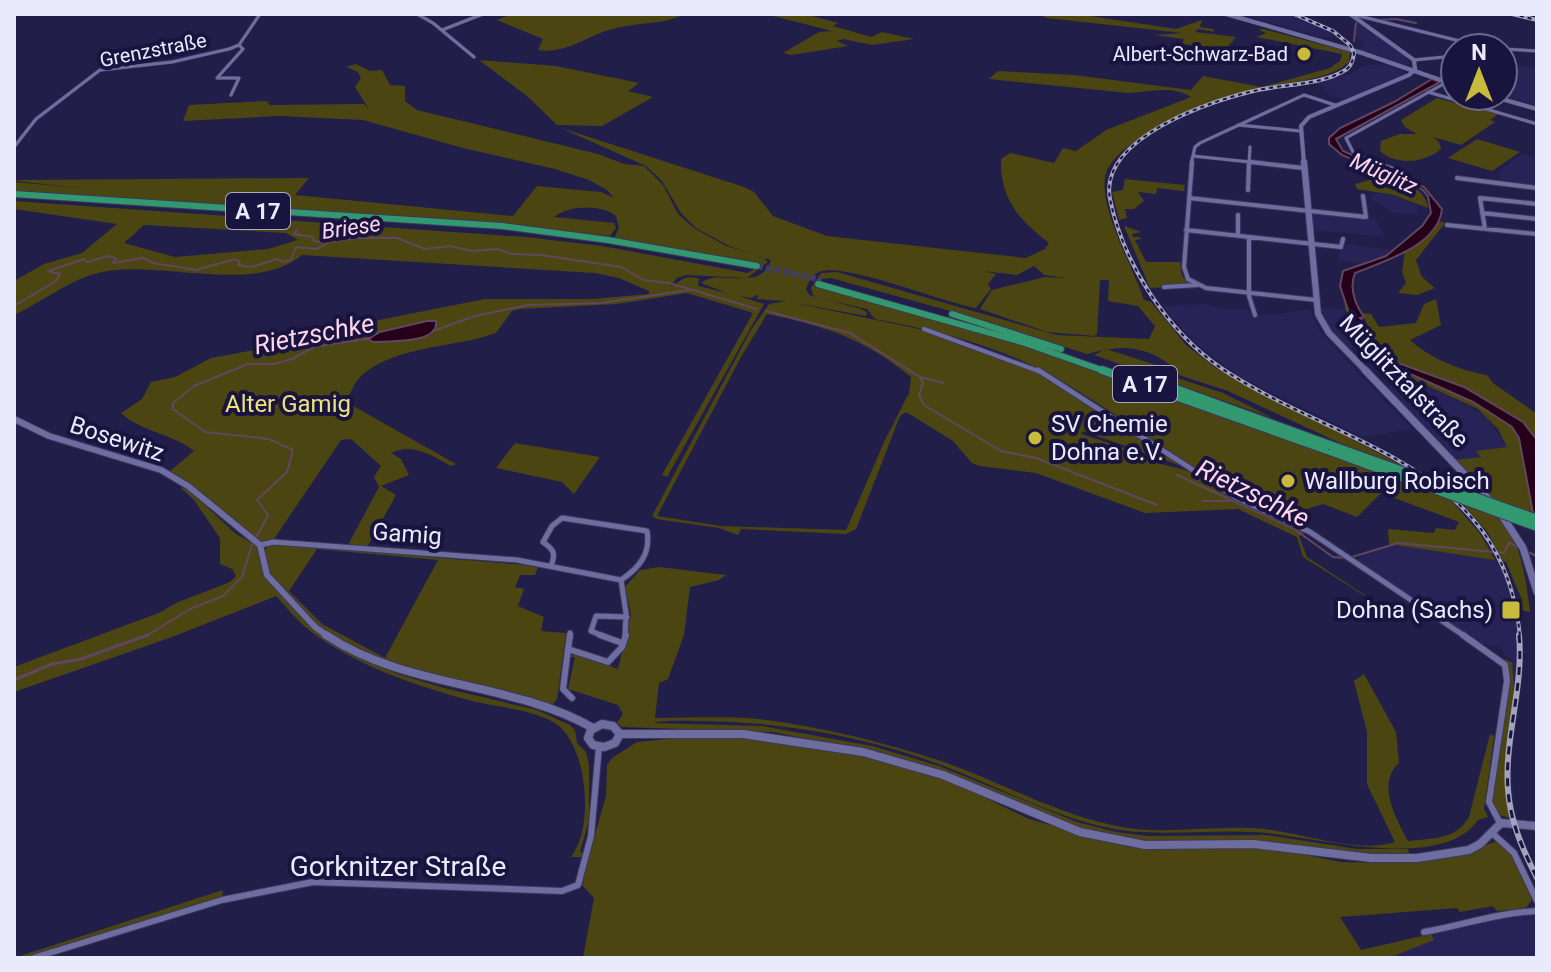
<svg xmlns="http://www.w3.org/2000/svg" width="1551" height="972" viewBox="0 0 1551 972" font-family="Roboto,sans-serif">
  <rect width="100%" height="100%" fill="#221e4a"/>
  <!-- built -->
  <path fill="#282356" d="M1241,14H1290L1331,32L1333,37H1320Z
    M1359,23L1406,57L1409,63L1406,65L1358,50L1365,45L1353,36V25Z
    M1503,63L1537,68V105L1502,96Z
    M1387,64L1407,73L1344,100L1323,92L1327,88L1313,83L1350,74L1365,65Z
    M1521,154L1537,157V185L1500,180L1499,171Z
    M1371,193L1394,195L1417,204L1419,215L1392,212L1372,199Z
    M1312,214L1375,219L1385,237L1313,230Z
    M1344,244L1390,250L1385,255L1361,263L1339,261L1340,248Z
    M1206,304L1222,309H1248L1251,315L1277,314L1310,309L1320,332L1411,429L1362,437L1240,377L1194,342L1162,306Z
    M1320,307L1344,310L1347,317L1339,318L1361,347L1348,348L1330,329Z
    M1421,383L1485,415L1508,447L1477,452L1482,457L1454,460L1383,387Z
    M1450,499L1463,504L1495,543L1515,599L1523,667L1511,762L1514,811L1508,810L1504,780L1514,703L1512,660L1505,656L1501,647L1477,643L1354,561L1389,544L1495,559L1481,535Z
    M1524,913L1537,916V958H1389L1434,940L1431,934L1472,926L1502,915Z"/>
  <!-- green -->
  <path fill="#4b4611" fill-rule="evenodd" d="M511,14H685C663,25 640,22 616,28C589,34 566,55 538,50L543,39L497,20Z
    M766,14H804L838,23L833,26L871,37L882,32L914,39L872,45L843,39L837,41L848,46L791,55L783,53L819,32L832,31Z
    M1037,14H1077L1176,29L1202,20L1200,27L1213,29L1215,32L1198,29L1195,32L1236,37L1226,49L1182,44L1184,39L1154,35L1183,33L1047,18Z
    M1263,29L1350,52L1349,62C1326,82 1289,81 1261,88C1224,96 1113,136 1105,177C1100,210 1133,267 1144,300L1151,302L1186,345L1216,368L1409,469L1342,444L1228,391L1176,374L1166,368L1170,365C1143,344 1118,345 1087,354L961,314L831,278L821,279L816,286L953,323L1080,364L1450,499L1481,535L1495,560L1389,544L1388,529L1434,533L1436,528L1455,530L1459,522L1381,493L1357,517L1323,504L1281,517C1191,475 1117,407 1029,364C981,341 926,329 875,319L867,309L819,298L813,295L811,288L821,273L837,272L1056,335L1149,339L1155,326L1138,306L1108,301L1109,280H1100L1097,334L1094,336L1047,332L980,309L992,290L1045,277L1068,278L1044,275L1034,266L1017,275L983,271L996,274L988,284L991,289L976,308C942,302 849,264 822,271C813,273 809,281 806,289L809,295L861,309L867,312L866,316L790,302L924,330L1022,363L1099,408L1182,466L1083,431L1081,434L1165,461L1156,459L1154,462L1189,471L1233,498L1306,532L1299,536L1307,557L1395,615L1303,557L1297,537L1238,509L1145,513L1036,473L980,466L972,463L953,441L906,412L900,416L856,529L846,534L741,529L738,535L719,528L657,519L652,516L751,330L769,304L786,301L756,299L759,296L756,295L752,298L739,296L764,304L667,477L662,475L753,313L687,293L617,304L521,309L512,311L496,333C455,348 397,345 362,375C355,381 350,394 346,402L456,464L451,466C433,456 412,442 391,453L401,459L409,475L381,486L396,495L367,547L348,545L379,487L374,477L381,466L351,439L341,440L274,539L258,542C226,522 202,492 169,472L194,451C172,433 143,433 121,413L142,399L151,382L175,377L211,358L266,348L334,329L485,299H593L649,294V291L619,278L595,273L302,255C254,295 159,260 102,272C70,279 44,301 14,315V281L44,264L82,253L117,224L14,209V201L526,237L602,246L748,273L760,265L614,238L619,228L616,216C602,204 568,205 554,217L614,223L616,228L610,236L414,217L116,200L14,191V182L81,188L16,181L19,180L309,178L295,195L513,216L537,186L601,192L614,198L607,190L589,180L555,169L463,148L363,120L280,116L183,121L189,105L266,101L270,105L364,104L369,109L355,87L361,78L358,72L346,67L356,64L370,71L382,70L390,85L405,86V101L417,110L598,154L624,164L644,166L663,185L678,214L694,228L726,246L763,257L768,262L747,278L686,275L677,278L670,287C681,281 685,274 699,279L698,286L727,293L701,283C720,267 760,294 771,260L729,246L696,228L681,213L662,181L646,166L561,128L744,187L754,192L773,216L827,236L1026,258L1045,249L1049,243C1019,219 1000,200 1001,159L1010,153L1054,163L1063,148L1076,151L1106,130L1191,97C1172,85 1149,92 1129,93L989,79L998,71L1074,75L1191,90L1203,76L1262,87L1330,68L1340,61L1342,54L1257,37L1266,33L1259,30ZM144,225L286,233L298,240L268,249L175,257L124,243ZM767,314C825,326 865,339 911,377L909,393L885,440L846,530L721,526L657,516L741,357ZM427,321H436V329C424,344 392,341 373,342L368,338L380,332Z
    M479,60L556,66L639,83L628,91L653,97L602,126L557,125L527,96Z
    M1437,98L1498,114L1490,120L1495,122L1461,145L1433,137L1439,142L1441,149C1425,163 1396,166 1380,151L1381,141L1400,134H1417L1405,127L1401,120Z
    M1477,139L1520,152L1492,171L1448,158Z
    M1388,175C1404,182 1426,189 1428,208L1394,195L1357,189L1355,184Z
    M1125,179L1185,185L1184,191L1157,188L1156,194L1138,192L1144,201L1134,209H1125L1127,218L1119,220L1112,192L1123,190Z
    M1438,221L1445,223L1416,260L1422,277L1435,288L1417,295L1398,293L1406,283L1402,272L1405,251L1431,232Z
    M1124,226L1141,232L1132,234L1133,237H1140L1141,239L1135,240L1146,262H1180L1182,276L1194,285L1150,288Z
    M1436,299L1441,325L1410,340C1429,358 1462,371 1487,375L1493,383L1537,414V440L1523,422L1464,387L1387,359L1363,328L1366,321L1362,313L1371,314L1379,327L1416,323L1424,304Z
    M1344,303L1366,348L1473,402L1512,427L1519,438L1533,513L1492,498L1454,460L1481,457L1476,451L1507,447L1498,429L1478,409L1373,361L1350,329Z
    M1106,349L1156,365L1168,375L1223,393L1273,418L1094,355Z
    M515,443L600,457L574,494L562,482L496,468Z
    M184,486L236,534L256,545L267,580L313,629L366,660L398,674L444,688L537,710L570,725L575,730L577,743L586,752L589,766V820L580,852L584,853V857H571C594,828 588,751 559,726C539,709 491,707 465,699C411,684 355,665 310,631C297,621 287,607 276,596L172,637L14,692V667L161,612L176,603L230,582L236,576L232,569L220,564V538L194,500L181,488Z
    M1463,504C1474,508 1490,511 1499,518C1521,535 1527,587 1530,612L1521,610L1522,600L1506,562L1503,561L1488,533Z
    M276,544L538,566L535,575H520L515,587L524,589L518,606L544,617L541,631L566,633L557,699L553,704C485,690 368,670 316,624C306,615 297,603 287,593C275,579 260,565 267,546ZM317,549L438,560L385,658L322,624L289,591Z
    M659,567L726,575L719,580L690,587L684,635L668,679L659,683L655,718C689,718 724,716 758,719C819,726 883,742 941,761C999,781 1052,812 1112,825C1162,837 1212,824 1263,829C1302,833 1358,854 1395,842L1367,784V732L1354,681L1364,674L1396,732L1399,763C1376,783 1396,819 1408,841C1433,838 1456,840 1469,817L1490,734L1494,736L1484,809L1488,817L1478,820C1440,875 1309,834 1252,832C1199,829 1149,839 1096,825C1044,812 994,785 944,766C866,736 778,721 695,721C681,721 665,720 653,723L762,726L872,746L939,766L1077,822L1116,832L1148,836L1266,835L1357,849H1408L1410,856L1351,855L1268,842L1149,843L1102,836L884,754L773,732L622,727L617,723L623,714L618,705L568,689L575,657H568L577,653L618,669L631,614L625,587L640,570Z
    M1504,659L1512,662C1513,676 1515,691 1513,706C1509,746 1499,778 1510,818L1499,815L1492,802L1510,683Z
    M720,734L881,759L959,785L1029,819L1128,847L1270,848L1341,862L1386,863L1462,855L1494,842L1502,844L1511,854L1532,900L1525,909L1497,911L1493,906L1460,912L1457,908L1340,917L1361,950L1431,934L1434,940L1389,958H583L594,898L581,884L606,796L607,765L612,758L637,742Z
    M223,890L222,897L23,958H14Z"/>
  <!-- water -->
  <path fill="#26001a" stroke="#60465e" stroke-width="2" d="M1432,79L1440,82L1336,139L1343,151L1424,187L1442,209C1438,246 1384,261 1355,273C1349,288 1355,304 1364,317L1360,318L1365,323L1363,328L1387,359L1464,387L1523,422L1537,440V514L1533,513L1519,438L1512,427L1473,402L1377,359L1354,328L1340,286L1343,271L1386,256L1422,226L1431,213L1428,196L1422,189L1342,155L1329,144V138L1340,128L1394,102Z
    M427,321H436C439,344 390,341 373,342L368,339L380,332Z"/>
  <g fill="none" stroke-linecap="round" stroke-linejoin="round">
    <!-- stream-far1 -->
    <path stroke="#60465e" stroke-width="2" d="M1378,20L1396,19L1416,23
      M1354,41L1356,23
      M297,229L294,234L313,237L314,241L323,243
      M14,306L56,281L60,274L48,271L84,259L87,262L108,256L116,258L113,263L143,258L153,263L196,270L235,259L240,262L238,265L252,267L277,259L284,262L291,260L296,247L317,249L329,242L357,238H397L425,249L450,246L472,251L497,249L512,254L541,255L621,267L644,280L669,283L757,309
      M766,311L850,333L920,377L943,383
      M433,331L475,316L528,305L601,303L689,290
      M920,377L923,383L919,395L924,405L1001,451L1036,458L1157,505
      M1177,475L1294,529L1333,557L1346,558
      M1203,501H1229
      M256,538L268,515L257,500L287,472L293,450L269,439L205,432L173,409V403L194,386L248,364H274L292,359L314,347L371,338
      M1528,552L1537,556
      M1352,557L1398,543L1504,553L1509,543L1518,547
      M145,637L190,609L223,596L242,577L252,545"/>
    <!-- stream -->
    <path stroke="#60465e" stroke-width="3" d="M14,680L52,664L81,659L148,635"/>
    <!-- motorway-tunnel -->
    <path stroke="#403d65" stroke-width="6" stroke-dasharray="6 3" stroke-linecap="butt" d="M757,266L822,280"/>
    <!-- minor-far3 casing -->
    <g stroke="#3d375c" stroke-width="4">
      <path id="minor-far3" d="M417,14L433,23L474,57
        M1351,14L1488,48
        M442,30L483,14
        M1503,49L1537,51
        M1414,60L1455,56
        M1428,92L1537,124
        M231,95L239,78H217L243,49L239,45
        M1238,125L1300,131
        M14,147L36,119L100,70L172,62L229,49L239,45L260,14
        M1193,156L1269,164
        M1191,164L1195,147L1200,143L1304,95L1335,105
        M1249,164L1250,147
        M1377,164L1353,152L1346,138L1447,82"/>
    </g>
    <!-- minor-far2 casing -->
    <g stroke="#3d375c" stroke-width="6">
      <path id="minor-far2" d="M1192,162L1184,267L1188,279L1206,288L1316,300
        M1251,162L1303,168
        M1372,162L1402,172
        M1457,178L1537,188
        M1248,190L1249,162
        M1189,198L1366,217L1363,196
        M1482,213L1537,219
        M1238,215V236
        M1447,225L1537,234
        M1485,229L1480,198L1537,204
        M1186,230L1341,247L1343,239
        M1249,237V296L1255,315
        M1164,287L1198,285
        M924,329L1041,372"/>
    </g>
    <!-- minor-far1 casing -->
    <g stroke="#3d375c" stroke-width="7">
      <path id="minor-far1" d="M1038,370L1235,497L1310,532L1466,637
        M260,545L274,542L517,560L621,580L626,613L625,637
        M551,566C556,553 554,550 543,542L552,526L562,518L647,531C651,554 639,568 621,580
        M570,637V633
        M605,637L591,631L596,616L627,617"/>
    </g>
    <!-- minor casing -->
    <g stroke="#3d375c" stroke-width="8">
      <path id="minor" d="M600,635L622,643
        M1463,635L1505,665L1507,681L1489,802L1500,823
        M568,649L570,635
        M572,698L563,689L568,649L608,662L622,647L626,635
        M1492,833L1514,853L1537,901
        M1424,932C1464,925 1496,913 1537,911
        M33,958L222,900L313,882L562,891L578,885L591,836L599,747"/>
    </g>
    <!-- tertiary-far2 casing -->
    <g stroke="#3d375c" stroke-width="5">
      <path id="tertiary-far2" d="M1350,14L1414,60L1415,69"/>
    </g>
    <!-- tertiary-far1 casing -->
    <g stroke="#3d375c" stroke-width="8">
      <path id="tertiary-far1" d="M14,419L49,436L161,470L188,486L260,545L267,575L315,627L329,637"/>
    </g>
    <!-- tertiary casing -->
    <g stroke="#3d375c" stroke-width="10">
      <path id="tertiary" d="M326,635C407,689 511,681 593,728
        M602,724L613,726L620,734L615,743L604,747L593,745L588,738L591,730Z
        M620,734H743L863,752L943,775L1080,832L1145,845L1254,844L1371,858H1417L1469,850L1480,844L1501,823L1537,826"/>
    </g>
    <!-- secondary-far2 casing -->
    <g stroke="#3d375c" stroke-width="5">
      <path id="secondary-far2" d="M1226,14L1362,53L1455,85
        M1491,96L1537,109
        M1304,164L1301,126L1309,117L1409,75L1415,69"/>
    </g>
    <!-- secondary-far1 casing -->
    <g stroke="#3d375c" stroke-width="8">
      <path id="secondary-far1" d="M1304,162L1318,314L1329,333L1367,372"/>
    </g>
    <!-- secondary casing -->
    <g stroke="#3d375c" stroke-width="9">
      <path id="secondary" d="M1365,370L1493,504
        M1501,514L1523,548L1537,592"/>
    </g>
    <!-- motorway-far1 casing -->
    <g stroke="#3d375c" stroke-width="8">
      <path id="motorway-far1" d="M14,194L502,226L608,240L757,266
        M818,284L1022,342L1107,372
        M952,314L1061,349"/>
    </g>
    <!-- motorway casing -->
    <g stroke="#3d375c" stroke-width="10">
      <path id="motorway" d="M1102,370L1333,452
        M1176,389L1330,445"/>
    </g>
    <!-- minor-far3 -->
    <use href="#minor-far3" stroke="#6d6da0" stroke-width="3"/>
    <!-- minor-far2 -->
    <use href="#minor-far2" stroke="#6d6da0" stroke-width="4"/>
    <!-- minor-far1 -->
    <use href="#minor-far1" stroke="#6d6da0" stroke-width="5"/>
    <!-- minor -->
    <use href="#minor" stroke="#6d6da0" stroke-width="6"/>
    <!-- tertiary-far2 -->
    <use href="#tertiary-far2" stroke="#6d6da0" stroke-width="4"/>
    <!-- tertiary-far1 -->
    <use href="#tertiary-far1" stroke="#6d6da0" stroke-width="6"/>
    <!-- tertiary -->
    <use href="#tertiary" stroke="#6d6da0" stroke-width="8"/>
    <!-- secondary-far2 -->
    <use href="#secondary-far2" stroke="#6d6da0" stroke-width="4"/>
    <!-- secondary-far1 -->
    <use href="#secondary-far1" stroke="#6d6da0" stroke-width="6"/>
    <!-- secondary -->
    <use href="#secondary" stroke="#6d6da0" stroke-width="7"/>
    <!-- motorway-far1 -->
    <use href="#motorway-far1" stroke="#329870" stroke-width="6"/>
    <!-- motorway -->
    <use href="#motorway" stroke="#329870" stroke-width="8"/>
    <!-- rail-far1 casing -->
    <g stroke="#a2a2bc" stroke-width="4">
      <path id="rail-far1" d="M1294,14L1333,31L1350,45L1354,53C1353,60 1352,64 1347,69C1323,85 1286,84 1258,90C1212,100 1098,138 1110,199C1123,263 1167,331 1221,368C1340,448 1504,462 1520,637
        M1512,14L1537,20"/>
    </g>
    <!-- rail casing -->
    <g stroke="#a2a2bc" stroke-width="6">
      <path id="rail" d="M1519,635C1524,687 1504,738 1508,790C1510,821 1523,850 1537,878"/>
    </g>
    <!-- rail-far1 -->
    <use href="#rail-far1" stroke="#19143f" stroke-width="2" stroke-dasharray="4" stroke-linecap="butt"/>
    <!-- rail -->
    <use href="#rail" stroke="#19143f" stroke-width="3" stroke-dasharray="8" stroke-linecap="butt"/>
    <!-- motorway-bridge casing -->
    <g stroke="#3d375c" stroke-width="10" stroke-linecap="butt">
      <path id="motorway-bridge" d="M1330,445L1537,519
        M1333,452L1537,527"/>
    </g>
    <!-- motorway-bridge -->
    <use href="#motorway-bridge" stroke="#329870" stroke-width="8"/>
  </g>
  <!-- markers -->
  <g fill="#c8bb3b" stroke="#19143f" stroke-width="3">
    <circle cx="1304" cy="54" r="8"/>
    <circle cx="1035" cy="438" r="8"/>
    <circle cx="1288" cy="481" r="8"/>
    <rect x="1501" y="600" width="20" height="20" rx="4"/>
  </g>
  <g text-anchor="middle" stroke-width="8" stroke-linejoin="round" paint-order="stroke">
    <!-- far-street labels -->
    <g font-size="20" fill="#e9eafb" stroke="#19143f">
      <text transform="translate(153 50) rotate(-11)" y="7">Grenzstraße</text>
    </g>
    <!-- far-poi labels -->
    <g font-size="20" fill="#e9eafb" stroke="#19143f" text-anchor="end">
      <text x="1288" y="61">Albert-Schwarz-Bad</text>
    </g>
    <!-- far-water labels -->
    <g font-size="22" font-style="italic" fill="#fdd6ec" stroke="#19143f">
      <text transform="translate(1384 173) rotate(24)" y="8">Müglitz</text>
      <text transform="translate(351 227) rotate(-8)" y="8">Briese</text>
    </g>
    <!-- shield labels -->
    <g fill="#19143f" stroke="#abaac3" stroke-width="2">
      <rect x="226" y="193" width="64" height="36" rx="6"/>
      <rect x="1113" y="366" width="64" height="36" rx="6"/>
    </g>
    <g font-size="22" font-weight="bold" fill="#e9eafb">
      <text x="258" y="219">A 17</text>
      <text x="1145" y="392">A 17</text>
    </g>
    <!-- street labels -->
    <g font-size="24" fill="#e9eafb" stroke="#19143f">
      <text transform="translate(1404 381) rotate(46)" y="8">Müglitztalstraße</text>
      <text transform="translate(117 439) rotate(18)" y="8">Bosewitz</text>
      <text transform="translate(407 534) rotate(4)" y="8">Gamig</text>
    </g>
    <!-- park labels -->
    <g font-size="24" fill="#ede37c" stroke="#19143f">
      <text x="288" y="412">Alter Gamig</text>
    </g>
    <!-- poi labels -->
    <g font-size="24" fill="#e9eafb" stroke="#19143f" text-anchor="start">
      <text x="1051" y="432">SV Chemie<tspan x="1051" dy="28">Dohna e.V.</tspan></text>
      <text x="1304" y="489">Wallburg Robisch</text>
      <text x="1493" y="618" text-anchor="end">Dohna (Sachs)</text>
    </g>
    <!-- water labels -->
    <g font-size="26" font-style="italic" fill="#fdd6ec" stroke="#19143f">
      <text transform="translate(314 334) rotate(-11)" y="9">Rietzschke</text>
      <text transform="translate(1253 493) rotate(26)" y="9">Rietzschke</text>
    </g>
    <!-- near-street labels -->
    <g font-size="28" fill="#e9eafb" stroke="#19143f">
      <text x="398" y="876">Gorknitzer Straße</text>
    </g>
  </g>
  <!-- border -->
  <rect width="1551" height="972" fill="none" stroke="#e9eafb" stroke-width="32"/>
  <!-- north arrow -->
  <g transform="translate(1479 72)"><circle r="38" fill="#19143f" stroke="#6c6a8a" stroke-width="2"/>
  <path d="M0-6L14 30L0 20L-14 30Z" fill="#c8bb3b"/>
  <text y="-12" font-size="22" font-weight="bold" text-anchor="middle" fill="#e9eafb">N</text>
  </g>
</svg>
